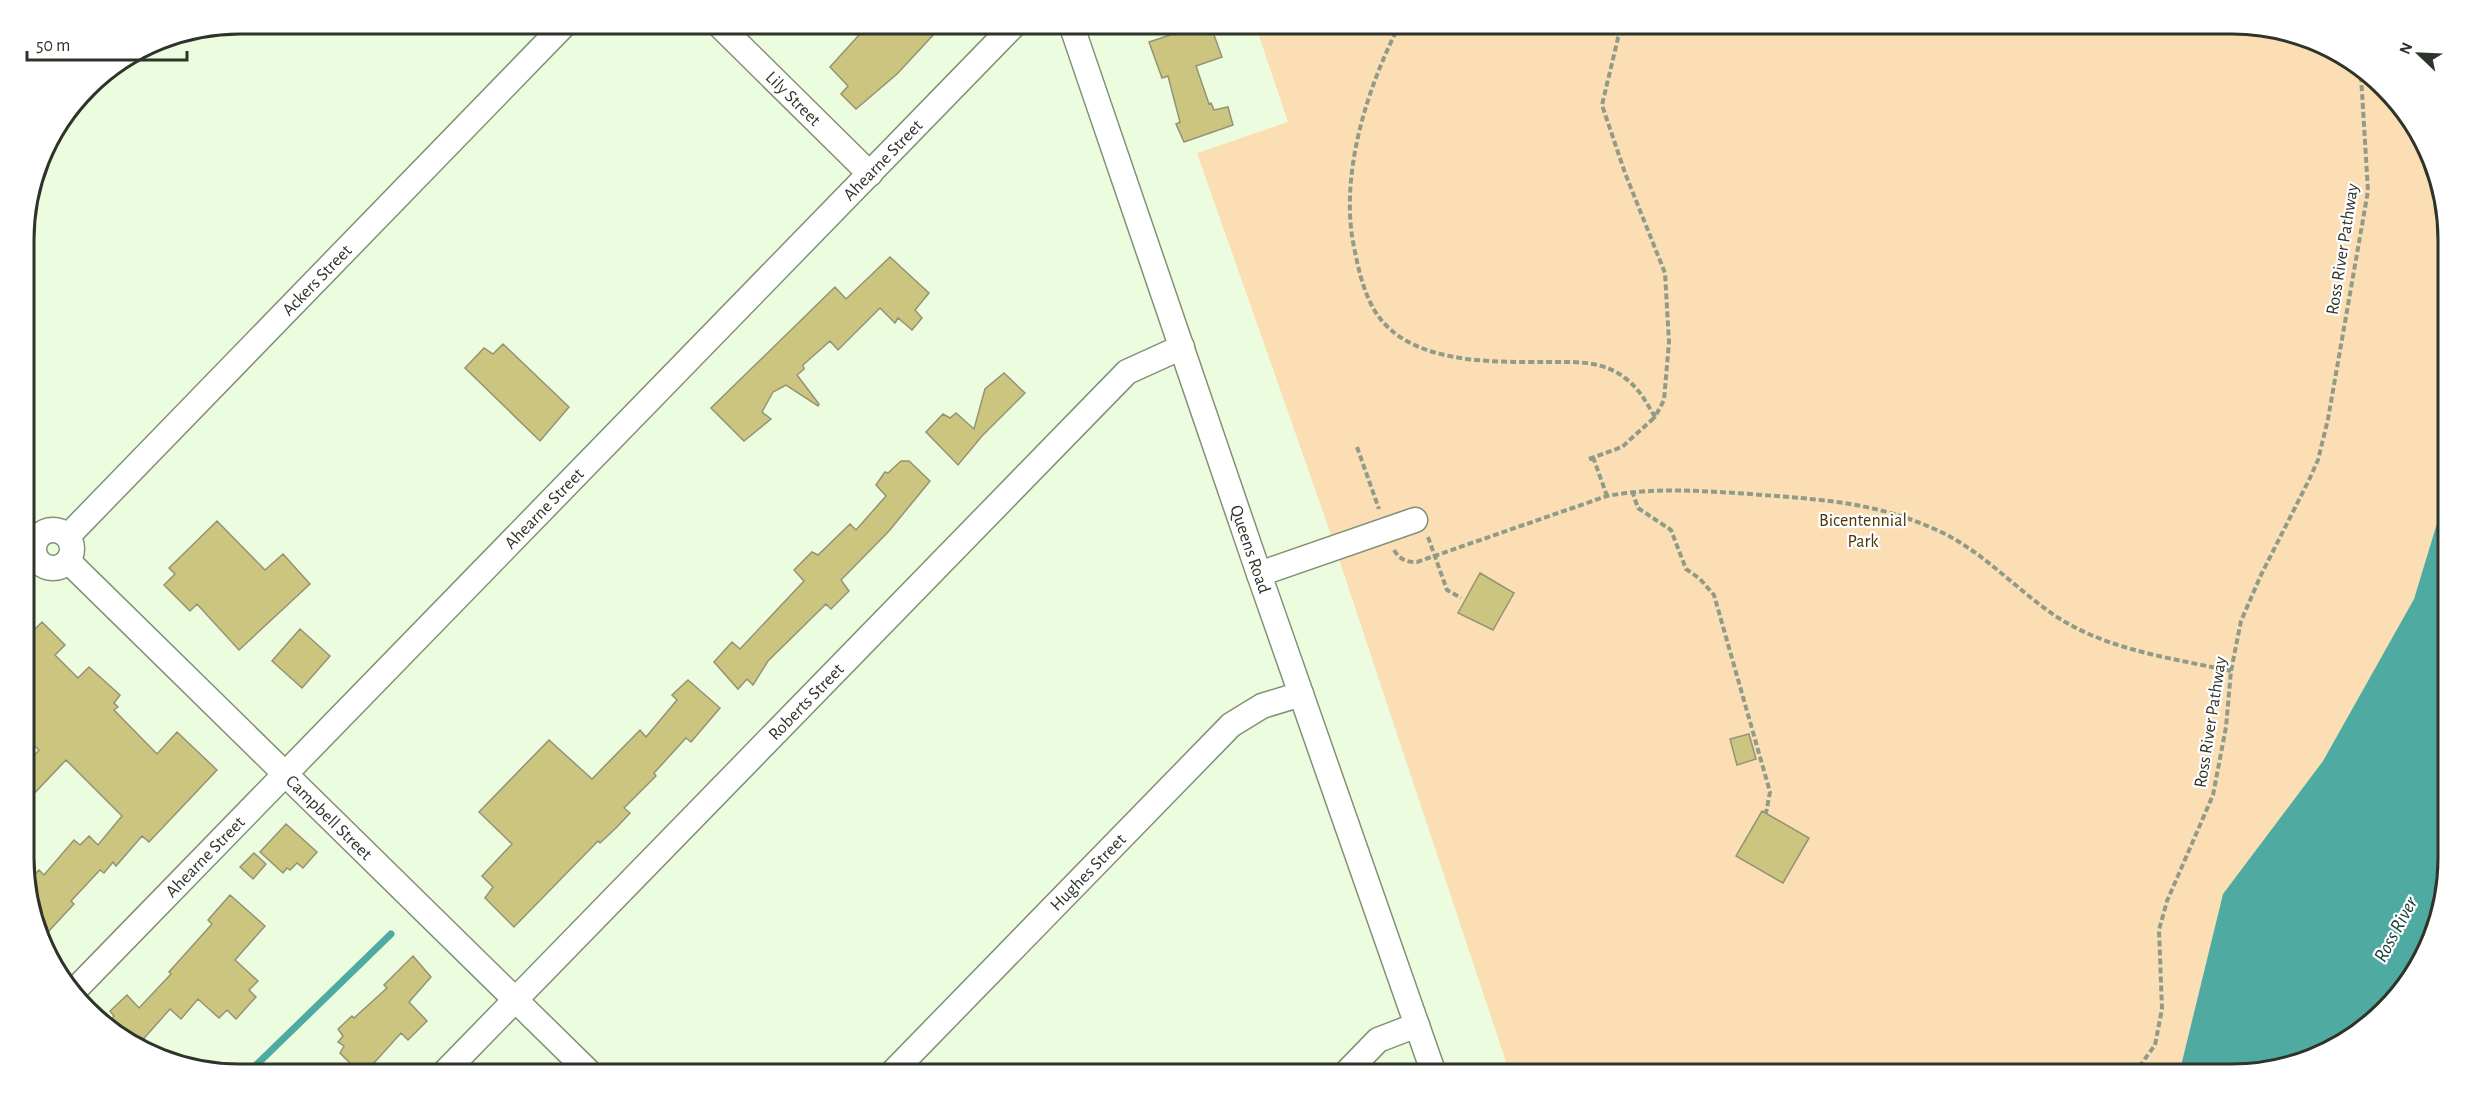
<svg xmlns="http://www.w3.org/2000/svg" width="2473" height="1098" viewBox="0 0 2473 1098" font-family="'Alegreya Sans',sans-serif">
  <rect width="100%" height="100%" fill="#ecfcde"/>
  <!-- green -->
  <path fill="#fcdeb5" d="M1255,24H2233L2316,41L2405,109L2447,212L2448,487L2414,599L2323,761L2223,894L2179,1074H1510L1328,526L1197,153L1288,122Z"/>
  <!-- water -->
  <path fill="#4faba1" d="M2448,487L2449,858L2432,941L2396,1000L2353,1037L2247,1074H2179L2223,894L2323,761L2414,599Z"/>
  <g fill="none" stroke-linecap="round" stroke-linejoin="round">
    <!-- stream -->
    <path stroke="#4faba1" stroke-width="7" d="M247,1074L391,934"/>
  </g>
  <!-- building -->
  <path fill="#cbc580" stroke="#959275" stroke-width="1.5" d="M869,24H927L936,32L897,74L856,109L841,94L848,86L830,67Z
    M1203,24H1210L1222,57L1196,66L1209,104L1211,103L1214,110L1228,107L1233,125L1184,142L1176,124L1180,122L1168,76L1162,78L1149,42Z
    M890,257L929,293L915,310L922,318L912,330L898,318L895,323L880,308L838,350L830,341L803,365L804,369L797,375L819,404L818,406L786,385L773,392L762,412L771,419L744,441L711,408L835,287L846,299Z
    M503,344L569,407L540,441L465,368L484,348L493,354Z
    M1004,373L1025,393L982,436L958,465L926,432L943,414L950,418L956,413L974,429L985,389Z
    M901,461H909L930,481L889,531L841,580L849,591L831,609L826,604L768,661L753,685L747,679L738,689L714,662L732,642L740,649L804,581L794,570L812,552L818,555L850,524L856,530L886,496L876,485L885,472L888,473Z
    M217,521L265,570L283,554L310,584L239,650L197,604L190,611L164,585L175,574L169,568Z
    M1480,573L1514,593L1493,630L1458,613Z
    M42,622L65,645L55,655L78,678L89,667L120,695L114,703L118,707L114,710L157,754L177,732L217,770L149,842L142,836L116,866L113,862L104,873L100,870L71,901L74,904L46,934L26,883L39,870L44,875L74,840L80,845L89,836L98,845L122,816L66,760L26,802V765L39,750L26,738L25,639Z
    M300,629L330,656L302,688L272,661Z
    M688,680L720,708L691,742L686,738L654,773L656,776L624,808L630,813L617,827L600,843L598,841L514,927L485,898L493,887L482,876L512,844L479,812L549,740L592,779L640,730L646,737L677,700L672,695Z
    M1749,734L1756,759L1737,765L1730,739Z
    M1762,811L1809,838L1783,883L1736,856Z
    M286,824L317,852L303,868L297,863L290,870L287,868L283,873L260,852Z
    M254,853L266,864L253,879L240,867Z
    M230,895L265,926L235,960L258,981L249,990L256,997L236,1019L227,1010L219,1018L198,999L181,1019L170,1009L139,1044L110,1021L114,1016L110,1011L127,995L139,1008L171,974L169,972L212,924L208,920Z
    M413,956L431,977L409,1002L427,1021L408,1040L401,1033L364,1074H361L340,1053L344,1046L338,1042L343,1036L338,1029L352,1016L354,1018L387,988L384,985Z"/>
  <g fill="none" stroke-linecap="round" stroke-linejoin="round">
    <!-- minor casing -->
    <g stroke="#829176" stroke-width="27">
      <g id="minor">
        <path id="s1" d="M718,24L870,174"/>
        <path id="s2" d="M1071,24L1259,574L1434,1074"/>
        <circle cx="53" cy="549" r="19"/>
        <path id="s3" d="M68,536L565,24"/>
        <path id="s4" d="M68,561L591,1074"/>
        <path d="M1259,574L1415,520"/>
        <path id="s5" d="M73,992L1015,24"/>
        <path id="s6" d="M443,1074L1127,372L1182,347"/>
        <path id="s7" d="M891,1074L1231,725L1262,706L1301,694"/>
        <path d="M1345,1074L1378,1040L1417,1025"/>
      </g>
    </g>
    <!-- path -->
    <path stroke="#919c88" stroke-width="4" stroke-dasharray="6 3" stroke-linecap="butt" d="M1400,24C1367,87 1339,176 1354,247C1358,267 1362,286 1371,304C1401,365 1489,362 1547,362C1575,362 1602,360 1625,378C1639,388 1646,402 1655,417L1664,400L1669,342L1665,273L1625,173L1602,105L1618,38L1627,24
      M1357,447L1379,509
      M1593,457L1607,496
      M1589,459L1622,447L1655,417
      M1632,491L1638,508L1671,530L1686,569L1700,579L1714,595L1770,792L1766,813
      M1428,537L1447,590L1461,598
      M1394,550C1400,560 1406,562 1417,562L1607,496C1655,487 1702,491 1751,494C1822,500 1875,501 1941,532C1983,552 2016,589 2054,615C2106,650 2171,658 2231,671
      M2134,1074L2155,1045L2162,1009L2159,930L2167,901L2213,795L2226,727L2231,671L2241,621L2261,575L2309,480L2318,460L2328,419L2368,191L2361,76"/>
    <!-- minor -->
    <use href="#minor" stroke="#fff" stroke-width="24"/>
  </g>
  <g text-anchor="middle" stroke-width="4.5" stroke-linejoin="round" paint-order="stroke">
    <!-- street labels -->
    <g font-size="18" fill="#2e3429" stroke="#fff">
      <text dy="6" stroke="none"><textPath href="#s1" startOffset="106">Lily Street</textPath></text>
      <text dy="6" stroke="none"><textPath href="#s5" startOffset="1161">Ahearne Street</textPath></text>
      <text transform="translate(2342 249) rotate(-81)" y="6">Ross River Pathway</text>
      <text dy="6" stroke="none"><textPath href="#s3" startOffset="357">Ackers Street</textPath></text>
      <text dy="6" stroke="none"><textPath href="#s5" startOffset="675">Ahearne Street</textPath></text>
      <text dy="6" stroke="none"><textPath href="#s2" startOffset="555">Queens Road</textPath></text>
      <text dy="6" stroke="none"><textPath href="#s6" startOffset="520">Roberts Street</textPath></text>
      <text transform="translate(2210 722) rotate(-81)" y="6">Ross River Pathway</text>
      <text dy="6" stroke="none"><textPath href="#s4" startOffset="366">Campbell Street</textPath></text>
      <text dy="6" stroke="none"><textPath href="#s5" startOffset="189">Ahearne Street</textPath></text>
      <text dy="6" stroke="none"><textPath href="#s7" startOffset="282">Hughes Street</textPath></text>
    </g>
    <!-- park labels -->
    <g font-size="18" fill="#4f3402" stroke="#fff">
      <text x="1863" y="526">Bicentennial<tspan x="1863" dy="21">Park</tspan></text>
    </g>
    <!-- water labels -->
    <g font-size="20" font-style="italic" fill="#123d39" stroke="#fff">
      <text transform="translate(2395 929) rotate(-62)" y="7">Ross River</text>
    </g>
  </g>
  <!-- crop -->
  <path d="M0 0H2473V1098H0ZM240 34H2232A206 206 0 0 1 2438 240V858A206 206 0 0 1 2232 1064H240A206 206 0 0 1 34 858V240A206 206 0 0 1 240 34Z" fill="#fff" fill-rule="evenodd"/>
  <path fill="none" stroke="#2e3429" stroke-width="3" d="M240 34H2232A206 206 0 0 1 2438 240V858A206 206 0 0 1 2232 1064H240A206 206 0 0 1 34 858V240A206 206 0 0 1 240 34Z"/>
  <!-- north arrow -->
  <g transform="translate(2419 54) rotate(293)" stroke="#ffffff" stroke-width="4.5" paint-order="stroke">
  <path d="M0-4.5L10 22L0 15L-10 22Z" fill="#2e3429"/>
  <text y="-9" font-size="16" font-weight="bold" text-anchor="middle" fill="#2e3429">N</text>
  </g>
  <!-- scale -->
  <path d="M27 51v9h160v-9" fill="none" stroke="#2e3429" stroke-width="3"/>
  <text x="36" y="51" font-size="18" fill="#2e3429" stroke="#ffffff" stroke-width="4.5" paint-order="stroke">50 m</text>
</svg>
